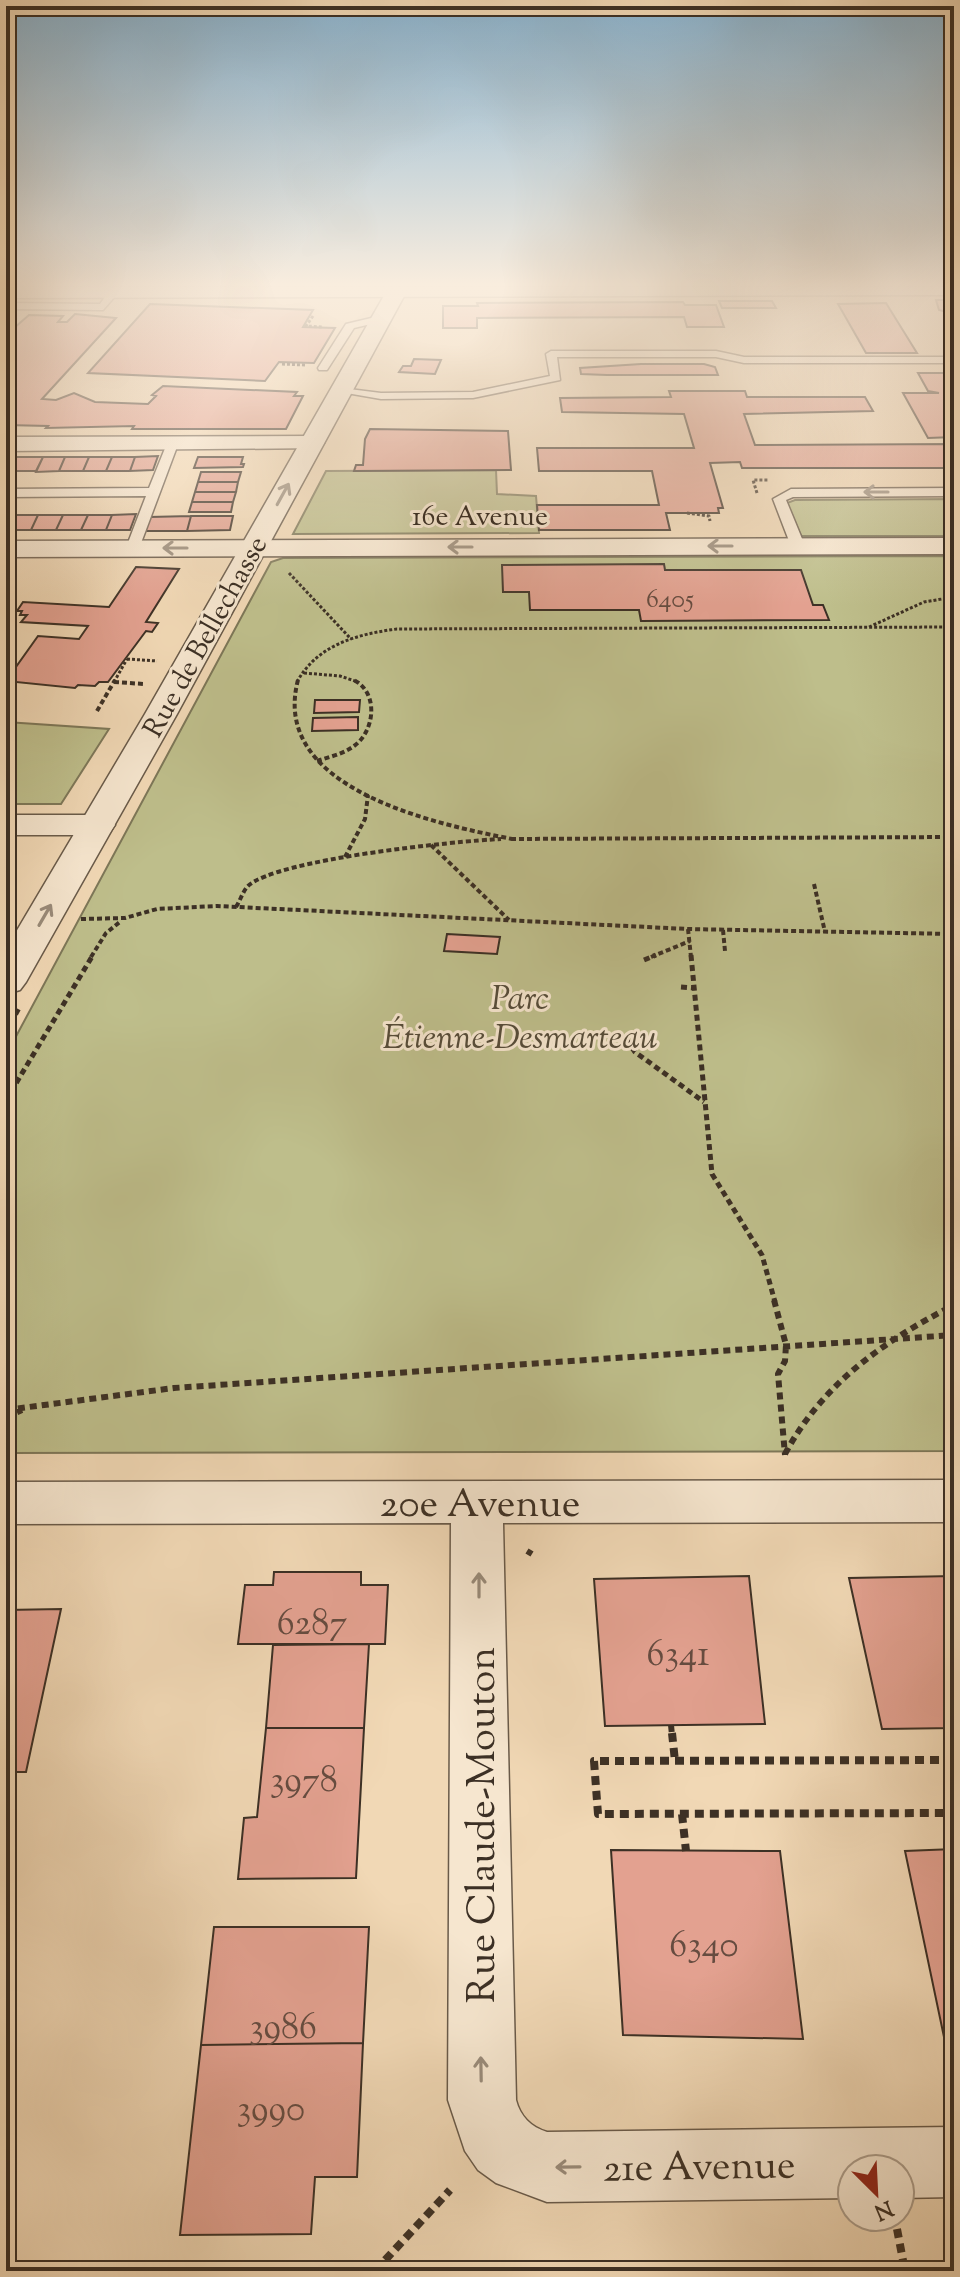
<svg xmlns="http://www.w3.org/2000/svg" width="960" height="2277" viewBox="0 0 960 2277" font-family="'Sorts Mill Goudy',serif">
  <rect width="100%" height="100%" fill="#f1d8b5"/>
  <filter id="stains"><feTurbulence type="fractalNoise" baseFrequency=".0025" numOctaves="4"/><feColorMatrix values="0 0 0 0 .2 0 0 0 0 .09 0 0 0 0 .02 0 0 0 .5 -.17"/></filter>
  <radialGradient id="worn" r=".72"><stop offset=".6" stop-color="#630" stop-opacity="0"/><stop offset="1" stop-color="#630" stop-opacity=".3"/></radialGradient>
  <!-- green -->
  <path fill="#bebe8b" stroke="#7d7758" stroke-width="2" d="M496,470L497,494L536,496L539,533L293,534L326,471Z
    M954,499V536H801L787,503L795,500Z
    M954,556V1451L6,1453V1055L271,562L283,558Z
    M6,722L109,729L61,804H6Z"/>
  <!-- building -->
  <path fill="#e3a190" stroke="#3c3025" stroke-width="2" d="M936,300H954V314L939,310Z
    M719,301H772L776,308H722Z
    M683,302L685,305H716L724,327H687L684,317L477,318V328H443V306H478L477,303Z
    M886,303L917,353H866L838,304Z
    M150,304L313,310L303,327L335,328L314,363L279,362L265,381L88,373Z
    M75,314L116,318L42,399L56,400L74,393L95,402L148,404L156,396L152,395L163,386L297,392L294,396H303L286,429H132L134,426L46,428L48,426L6,425V335L29,315L63,316L58,322H67Z
    M414,359L441,360L435,374L399,372L403,366H411Z
    M641,364H704L715,367L718,375H607L581,374L580,368Z
    M918,373H954V437L928,438L903,393H939L928,391Z
    M669,391H745L747,397H865L873,411L744,414L755,445L954,444V468H742L740,462L710,463L723,508H718L719,513H666L670,530H539L537,505H659L652,471H539L537,448H694L684,414L562,412L560,398L671,397Z
    M370,429L508,431L511,470L354,471L356,465H363L365,439Z
    M158,456L153,470L130,471L135,457Z
    M16,457H43L36,471H9Z
    M43,457H65L59,471L36,472Z
    M65,457H89L83,471H59Z
    M89,457H112L106,471H83Z
    M112,457H135L130,471H106Z
    M198,457H243L241,464H244L243,467L194,468Z
    M201,472H241L238,482H198Z
    M198,482H238L236,492H195Z
    M195,492H236L233,502H192Z
    M192,502H233L231,512H189Z
    M136,514L130,530H106L112,515Z
    M13,515H38L31,530H6Z
    M38,515H63L56,530H31Z
    M63,515H88L81,530H56Z
    M88,515H112L106,530H81Z
    M191,516H233L230,530L187,531Z
    M191,516L187,531H145L149,517Z
    M664,564L665,570H801L813,605H823L829,620L641,621L639,610H530L529,592H503L502,565Z
    M136,567L179,569L146,622L158,623L152,632L146,631L108,682H99L95,686L78,685L75,688L6,681L38,636L79,639L88,626L21,622L27,615H20L22,611H17L23,602L109,607Z
    M315,700H360L359,712L314,713Z
    M358,717V730L312,731L313,718Z
    M447,934L500,937L497,954L444,951Z
    M274,1572H361V1585H388L385,1644H238L245,1585H273Z
    M749,1576L765,1724L605,1726L594,1579Z
    M954,1576V1728L882,1729L849,1578Z
    M61,1609L26,1772H6V1610Z
    M369,1644L364,1728H266L273,1645Z
    M266,1728H364L356,1878L238,1879L244,1818L257,1817Z
    M954,1849V2037H944L905,1851Z
    M611,1850L780,1851L803,2039L623,2035Z
    M214,1927H369L363,2043L201,2045Z
    M363,2043L357,2177H315L311,2234L180,2235L201,2045Z"/>
  <g fill="none" stroke-linecap="round" stroke-linejoin="round">
    <!-- service casing -->
    <g stroke="#695a49" stroke-width="3">
      <path id="service" d="M110,290L119,292L103,310L6,309V303L100,304Z
        M384,315L388,316V320L354,328L327,370H319L318,368L346,324Z
        M551,351H716L744,357H954V363H744L716,357H557L560,380L473,398L381,399L335,391L341,388L381,393L473,392L550,376L546,354Z
        M168,441L178,444L138,551L126,548L146,496L6,497V489L149,488Z
        M954,488V496L793,497L786,500L805,546L798,550L791,546L773,499L791,489Z"/>
    </g>
    <!-- minor casing -->
    <g stroke="#695a49" stroke-width="3">
      <path id="minor" d="M6,287H954V295L6,298Z
        M312,436L320,438L324,443L320,448L6,451V437Z
        M954,538V554L6,557V541Z
        M6,815H98L110,818L115,825L110,832L98,835H6Z
        M954,1480V1522L503,1523L516,2100C520,2116 531,2127 547,2132L954,2127V2197L900,2198V2169H852V2198L547,2202L496,2183L478,2170L465,2151L448,2100L451,1523L6,1524V1482Z"/>
    </g>
    <!-- tertiary casing -->
    <g stroke="#695a49" stroke-width="3">
      <path id="tertiary" d="M389,287H409L177,714L26,982L20,990L6,994V949L145,714Z"/>
    </g>
    <!-- path-far4 -->
    <path stroke="#3c3025" stroke-width="3" stroke-dasharray="3 2" stroke-linecap="butt" d="M313,316L306,326L323,327
      M282,364L305,365
      M757,493L753,480H769
      M687,513L709,516L710,521
      M289,573L351,639
      M869,627L924,602L954,597
      M127,659L157,661
      M304,673L340,676L358,682
      M114,682L127,659
      M297,682C317,645 357,634 397,629L954,627"/>
    <!-- path-far3 -->
    <path stroke="#3c3025" stroke-width="4" stroke-dasharray="5 3" stroke-linecap="butt" d="M298,680C269,789 436,824 512,839
      M114,682L144,684
      M97,711L115,680
      M317,761C329,757 343,754 354,746C375,731 379,693 354,680
      M511,839L954,837
      M431,845L509,920
      M345,857L365,819L368,795
      M814,884L825,932
      M236,907C240,901 243,891 248,886C277,859 457,841 501,839
      M81,919L125,918L157,909L217,906L688,929L954,934
      M688,929L691,957
      M723,930L725,951
      M91,957L106,933L121,921
      M651,957L690,941"/>
    <!-- path-far2 -->
    <path stroke="#3c3025" stroke-width="5" stroke-dasharray="6 4" stroke-linecap="butt" d="M691,955L712,1174L762,1255L775,1302
      M644,960L656,955
      M681,987L694,988
      M6,1032L19,1008
      M626,1039L635,1052L704,1102
      M6,1100L93,955"/>
    <!-- path-far1 -->
    <path stroke="#3c3025" stroke-width="6" stroke-dasharray="7 5" stroke-linecap="butt" d="M774,1300L786,1345L785,1361L778,1374L785,1455
      M6,1410L174,1388L954,1335
      M6,1417L22,1410
      M785,1454C823,1383 884,1341 954,1305
      M527,1551L532,1554
      M671,1725L672,1735
      M948,1728L949,1735"/>
    <!-- path -->
    <path stroke="#3c3025" stroke-width="8" stroke-dasharray="9 6" stroke-linecap="butt" d="M672,1733L675,1761
      M949,1733L953,1760
      M954,1760L594,1761L598,1814L954,1813
      M682,1814L686,1851
      M897,2229L905,2271
      M375,2271L450,2190"/>
    <!-- service -->
    <use href="#service" fill="#f6e6cf" fill-rule="evenodd"/>
    <!-- minor -->
    <use href="#minor" fill="#f6e6cf" fill-rule="evenodd"/>
    <!-- tertiary -->
    <use href="#tertiary" fill="#f6e6cf" fill-rule="evenodd"/>
  </g>
  <!-- one-way arrows -->
  <defs><path id="oneway-shaft" d="M-6 0H5M1.5-3L5.5 0L1.5 3" fill="none" stroke-width="1.6" stroke-linecap="round" stroke-linejoin="round" transform="scale(2)"/></defs>
  <g stroke="#998b7a">
    <use href="#oneway-shaft" transform="translate(876 492) rotate(180)"/>
    <use href="#oneway-shaft" transform="translate(283 494) rotate(-61)"/>
    <use href="#oneway-shaft" transform="translate(720 546) rotate(180)"/>
    <use href="#oneway-shaft" transform="translate(460 547) rotate(180)"/>
    <use href="#oneway-shaft" transform="translate(175 548) rotate(180)"/>
    <use href="#oneway-shaft" transform="translate(45 915) rotate(-60)"/>
    <use href="#oneway-shaft" transform="translate(479 1585) rotate(-90)"/>
    <use href="#oneway-shaft" transform="translate(481 2069) rotate(-91)"/>
    <use href="#oneway-shaft" transform="translate(568 2167) rotate(179)"/>
  </g>
  <!-- sky -->
  <linearGradient id="sky" x2="0" y2="1"><stop stop-color="#8ab6d4"/><stop offset="0.47" stop-color="#f9edde"/><stop offset="1" stop-color="#f9edde" stop-opacity="0"/></linearGradient>
  <rect width="960" height="606" fill="url(#sky)"/>
  <g text-anchor="middle" stroke-width="6" stroke-linejoin="round" paint-order="stroke">
    <!-- far-number labels -->
    <g font-size="26" fill="#664c40">
      <text x="670" y="607">6405</text>
    </g>
    <!-- far-street labels -->
    <g font-size="28" fill="#3c3025" stroke="#f6e6cf">
      <text x="480" y="525">16e Avenue</text>
      <text transform="translate(204 636) rotate(-61)" y="10">Rue de Bellechasse</text>
    </g>
    <!-- park labels -->
    <g font-size="34" font-style="italic" fill="#564c39" stroke="#f6e6cf">
      <text x="520" y="1009">Parc<tspan x="520" dy="39">Étienne-Desmarteau</tspan></text>
    </g>
    <!-- near-number labels -->
    <g font-size="36" fill="#664c40">
      <text x="312" y="1634">6287</text>
      <text x="678" y="1665">6341</text>
      <text x="304" y="1791">3978</text>
      <text x="704" y="1956">6340</text>
      <text x="283" y="2038">3986</text>
      <text x="271" y="2120">3990</text>
    </g>
    <!-- near-street labels -->
    <g font-size="40" fill="#3c3025" stroke="#f6e6cf">
      <text x="480" y="1516">20e Avenue</text>
      <text transform="translate(480 1825) rotate(-90)" y="14">Rue Claude-Mouton</text>
      <text transform="translate(699 2165) rotate(-1)" y="14">21e Avenue</text>
    </g>
  </g>
  <!-- margin -->
  <rect width="960" height="2277" fill="none" stroke="#f1d8b5" stroke-width="32"/>
  <rect x="8" y="8" width="944" height="2261" fill="none" stroke="#3c3025" stroke-width="4"/>
  <rect x="16" y="16" width="928" height="2245" fill="none" stroke="#3c3025" stroke-width="2"/>
  <!-- north arrow -->
  <g transform="translate(876 2193) rotate(156)"><circle r="38" fill="#f6e6cf" stroke="#ac9d8b" stroke-width="2"/>
  <path d="M0-6L14 30L0 20L-14 30Z" fill="#8f2418"/>
  <text y="-12" font-size="22" font-weight="bold" text-anchor="middle" fill="#3c3025">N</text>
  </g>
  <rect width="100%" height="100%" filter="url(#stains)"/>
  <rect width="100%" height="100%" fill="url(#worn)"/>
</svg>
